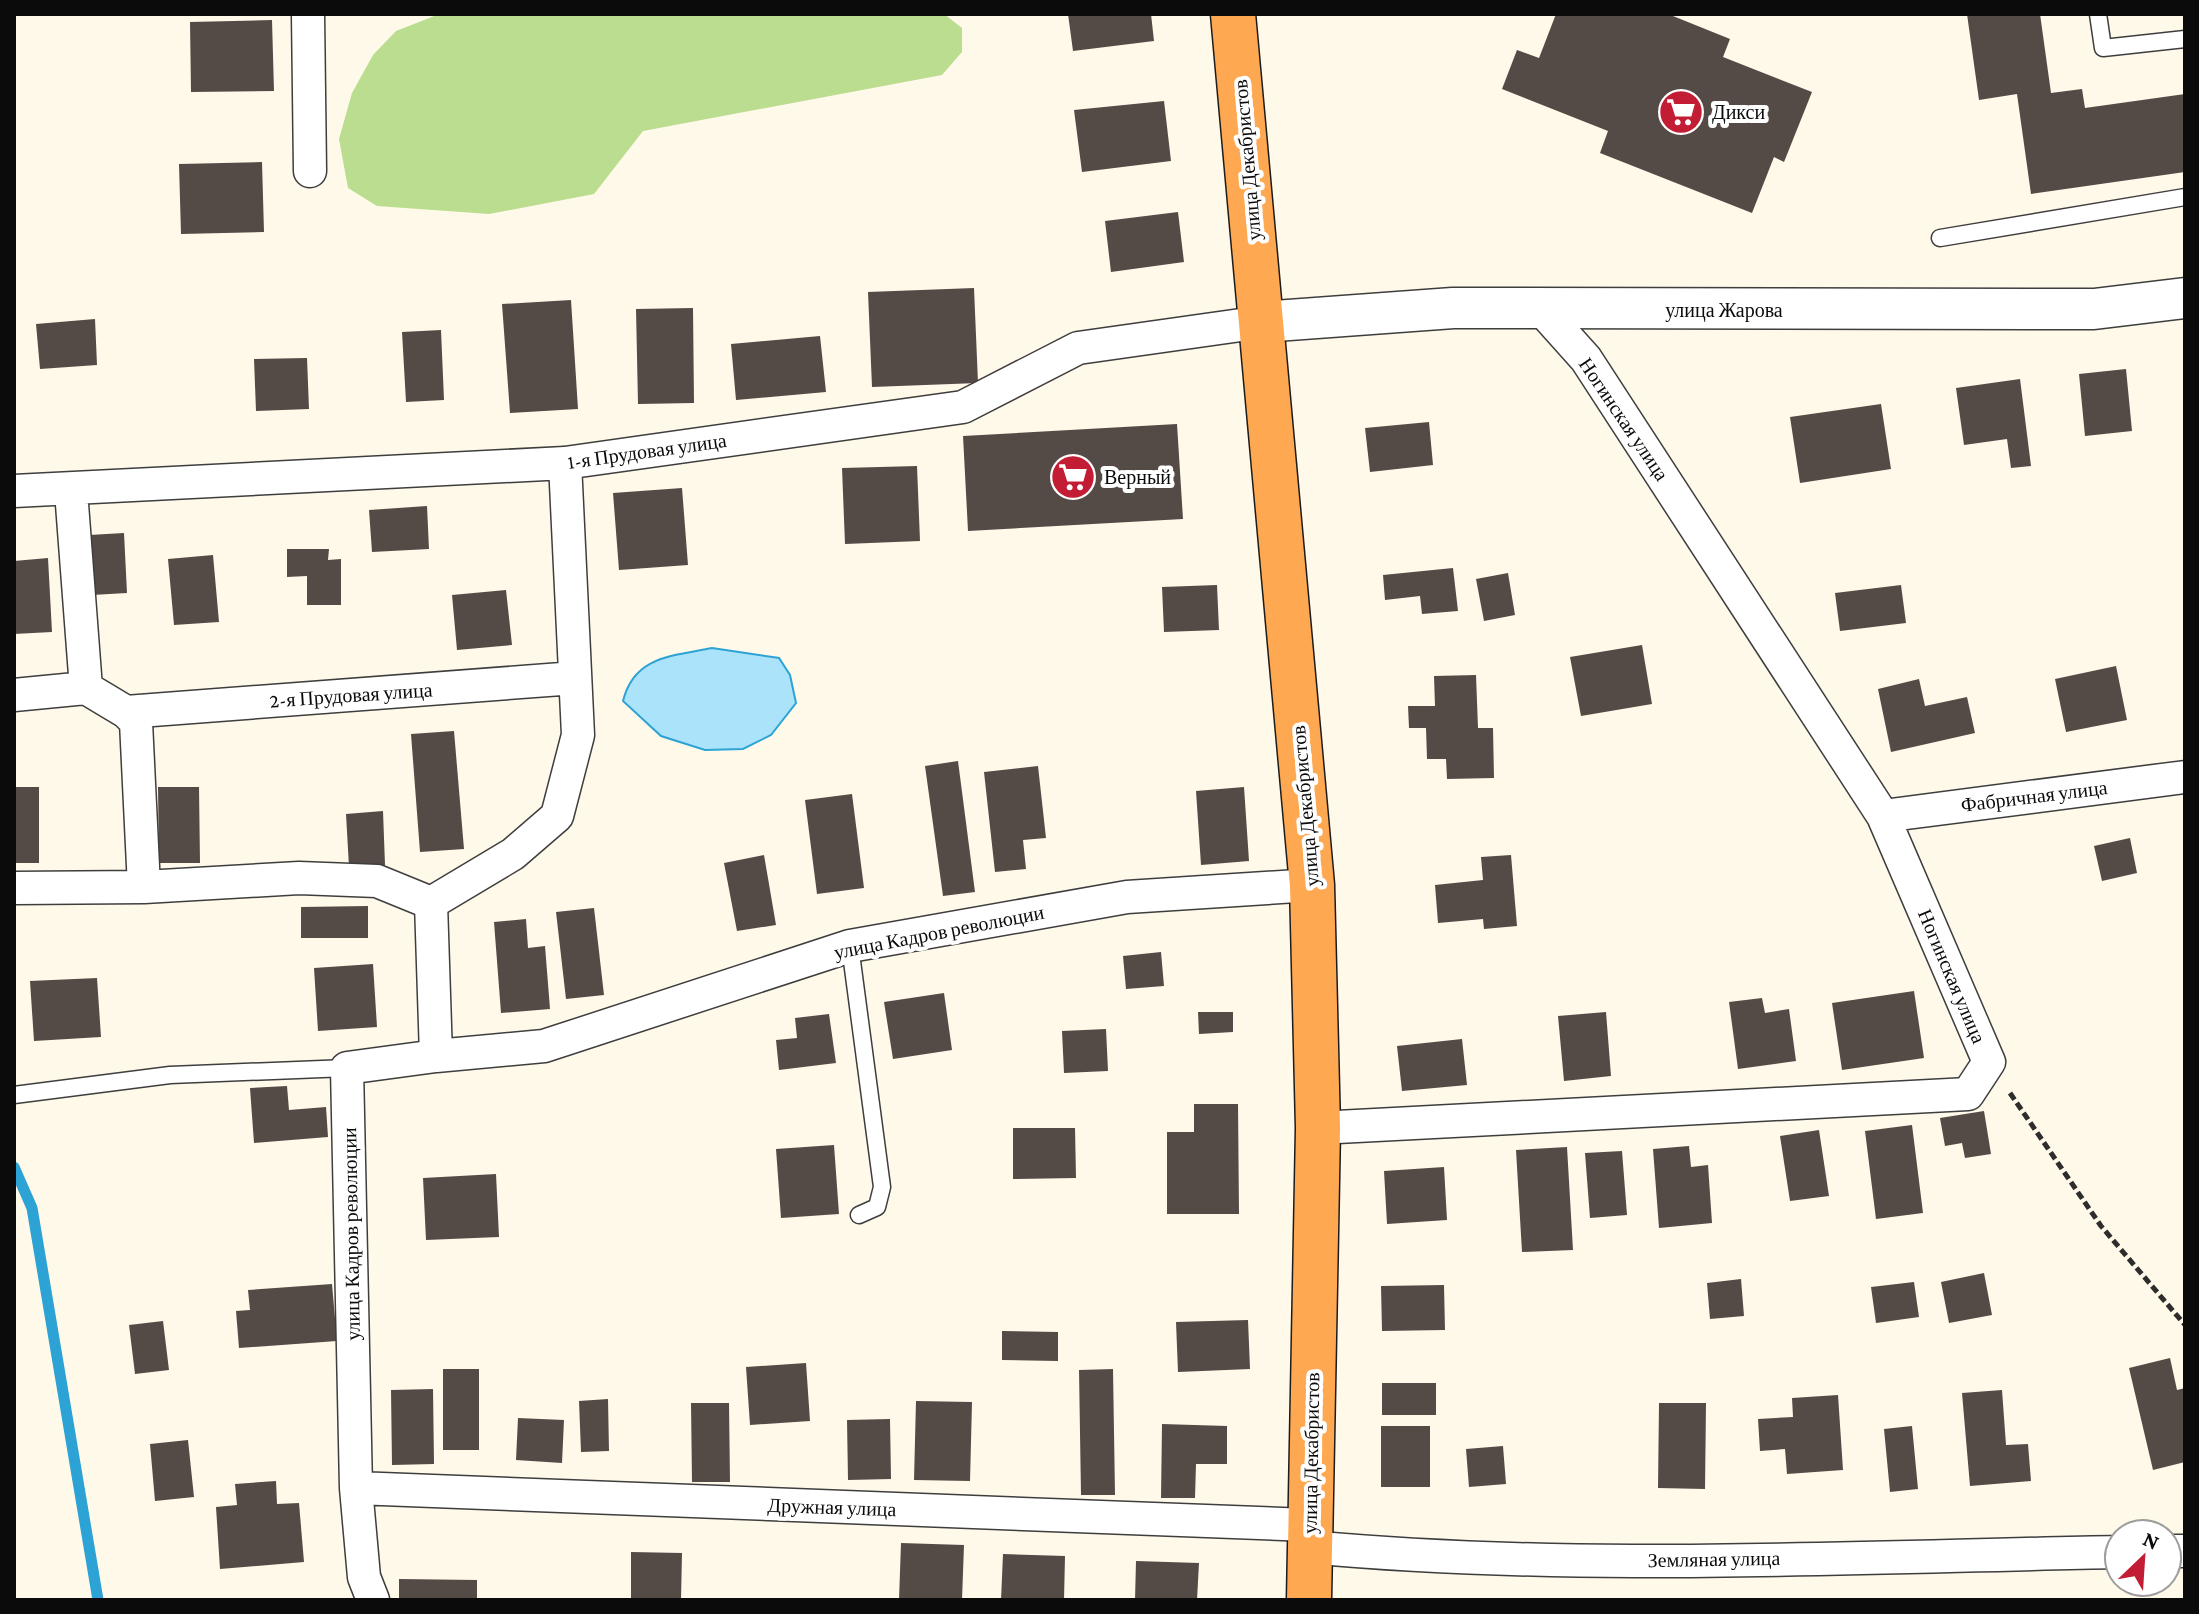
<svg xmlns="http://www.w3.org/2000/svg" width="2199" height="1614" viewBox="0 0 2199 1614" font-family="'Crimson Pro',serif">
  <rect width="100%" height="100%" fill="#fff9e9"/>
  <!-- forest -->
  <path fill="#badd90" d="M944,14L962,28V52L942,75L643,131L594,194L489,214L377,206L348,188L339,139L352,93L373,55L396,31L437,15Z"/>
  <!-- water -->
  <path fill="#abe4fa" stroke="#2da3d5" stroke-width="2" d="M712,648L779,658L790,675L796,703L771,735L743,749L705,750L661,736L623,701C634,656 672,656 712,648Z"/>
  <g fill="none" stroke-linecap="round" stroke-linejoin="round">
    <!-- stream -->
    <path stroke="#2da3d5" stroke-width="11" d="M14,1167L32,1208L98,1600"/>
  </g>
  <!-- building -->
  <path fill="#544b47" d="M1068,14H1151L1154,41L1073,51Z
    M1556,14H1668L1730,39L1723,57L1812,92L1784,162L1774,157L1752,213L1600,153L1608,131L1502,89L1517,50L1539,58Z
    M1967,14H2040L2051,93L2082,89L2085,108L2185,94V172L2031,194L2017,94L1979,100Z
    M272,20L274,91L191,92L190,22Z
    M1164,101L1171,161L1082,172L1074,110Z
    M262,162L264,232L181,234L179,164Z
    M1178,212L1184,262L1111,272L1105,221Z
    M974,288L978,383L872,387L868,292Z
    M571,300L578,409L510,413L502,304Z
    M693,308L694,403L638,404L636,309Z
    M95,319L97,365L40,369L36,324Z
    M441,330L444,400L406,402L402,332Z
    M820,336L826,392L736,400L731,344Z
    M307,358L309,409L256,411L254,359Z
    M2126,369L2132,431L2085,436L2079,374Z
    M2020,379L2031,466L2011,468L2007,439L1964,445L1956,388Z
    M1881,404L1891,469L1800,483L1790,417Z
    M1429,422L1433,465L1370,472L1365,428Z
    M1177,424L1183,519L968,531L963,436Z
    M917,466L920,541L845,544L842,468Z
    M682,488L688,565L619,570L613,493Z
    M427,506L429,549L372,552L369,510Z
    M124,533L127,593L92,595L89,535Z
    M287,549H329L328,560L341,559V605H307V576L287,577Z
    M213,555L219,622L174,625L168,559Z
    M48,558L52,632L14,634V561Z
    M1453,568L1458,611L1422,614L1420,596L1385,600L1383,575Z
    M1508,573L1515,615L1484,621L1476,579Z
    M1217,585L1219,630L1164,632L1162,587Z
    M1901,585L1906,623L1840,631L1835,593Z
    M506,590L512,645L457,650L452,595Z
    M1642,645L1652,704L1581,716L1570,657Z
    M2116,666L2127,720L2066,732L2055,679Z
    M1476,675L1478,728H1493L1494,778L1447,779L1446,759H1427L1426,728H1409L1408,706H1435L1434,676Z
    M1919,679L1925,706L1967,697L1975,733L1891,752L1878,689Z
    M454,731L464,849L420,852L411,734Z
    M958,761L975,892L943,896L925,766Z
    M1038,766L1046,838L1023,840L1026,869L995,872L984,772Z
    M14,787H39V863H14Z
    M158,787H199L200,863H159Z
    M1244,787L1249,861L1201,865L1196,791Z
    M852,794L864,888L817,894L805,800Z
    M383,811L385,865L349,867L346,814Z
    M2130,838L2137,873L2102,881L2094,846Z
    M764,855L776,925L737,931L724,863Z
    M1511,855L1517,926L1484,929L1483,919L1438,923L1435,885L1483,880L1481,857Z
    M368,906V938H301V907Z
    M594,908L604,995L566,999L556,912Z
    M526,919L528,948L545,946L550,1009L501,1013L494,922Z
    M1161,952L1164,986L1126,989L1123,956Z
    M373,964L377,1027L318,1031L314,968Z
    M97,978L101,1037L34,1041L30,981Z
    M1914,991L1924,1058L1842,1070L1832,1003Z
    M944,993L952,1050L893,1059L884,1002Z
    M1762,998L1765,1013L1789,1009L1796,1061L1738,1069L1729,1002Z
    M1198,1012H1233V1032L1199,1034Z
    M1606,1012L1611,1076L1564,1081L1558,1016Z
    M829,1014L836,1063L779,1070L776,1040L797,1038L795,1018Z
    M1106,1029L1108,1071L1064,1073L1062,1031Z
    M1462,1039L1467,1085L1402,1091L1397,1046Z
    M287,1086L289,1110L326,1107L328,1137L254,1143L250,1088Z
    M1194,1104H1238L1239,1214H1167V1132H1194Z
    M1984,1111L1991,1154L1965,1158L1962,1143L1945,1146L1940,1118Z
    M1912,1125L1923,1213L1876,1219L1865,1131Z
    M1013,1128H1075L1076,1178L1013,1179Z
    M1819,1130L1829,1196L1790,1201L1780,1136Z
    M834,1145L839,1214L781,1218L776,1149Z
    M1689,1146L1691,1167L1708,1165L1712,1223L1659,1228L1653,1149Z
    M1567,1147L1573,1250L1522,1252L1516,1150Z
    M1622,1151L1627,1215L1590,1218L1585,1153Z
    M1444,1167L1447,1220L1387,1224L1384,1171Z
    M496,1174L499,1237L426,1240L423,1178Z
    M1984,1273L1992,1315L1949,1323L1941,1282Z
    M1741,1279L1744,1316L1710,1319L1707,1283Z
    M1914,1282L1919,1317L1876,1323L1871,1287Z
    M332,1284L337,1341L239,1348L236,1311L250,1310L248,1290Z
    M1444,1285L1445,1330L1382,1331L1381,1286Z
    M1248,1320L1250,1369L1178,1372L1176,1322Z
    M163,1321L169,1370L135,1374L129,1325Z
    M1002,1331L1058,1332V1361L1002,1360Z
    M2170,1358L2177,1390L2185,1388V1462L2153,1470L2129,1368Z
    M806,1363L810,1421L750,1425L746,1367Z
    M443,1369H479V1450H443Z
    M1113,1369L1115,1495H1081L1079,1370Z
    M1382,1383H1436V1415H1382Z
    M433,1389L434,1464L392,1465L391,1390Z
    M2002,1390L2006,1445L2028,1444L2031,1481L1970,1486L1962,1393Z
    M1838,1395L1843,1470L1787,1474L1785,1449L1760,1451L1758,1419L1793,1417L1792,1398Z
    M608,1399L609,1451L581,1452L579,1401Z
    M916,1401L972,1402L970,1481L914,1480Z
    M691,1403H729L730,1482H692Z
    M1659,1403H1706L1705,1489L1658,1488Z
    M518,1418L564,1420L562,1463L516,1460Z
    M890,1419L891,1479L848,1480L847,1420Z
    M1162,1424L1227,1426V1464H1196L1195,1498H1161Z
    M1381,1426H1430V1487H1381Z
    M1912,1426L1918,1489L1890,1492L1884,1429Z
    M188,1440L194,1497L155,1501L150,1444Z
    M1503,1446L1506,1484L1469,1487L1466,1449Z
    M276,1481L277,1504L299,1503L304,1562L220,1569L216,1507L237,1505L235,1484Z
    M901,1543L964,1545L962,1600H899Z
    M631,1552L682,1553L681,1600H631Z
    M1003,1554L1065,1556L1064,1600H1001Z
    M1136,1561L1199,1563L1197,1600H1135Z
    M399,1579L477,1580V1600H399Z"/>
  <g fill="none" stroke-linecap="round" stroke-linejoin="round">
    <!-- service casing -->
    <g stroke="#3e3e3e" stroke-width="19">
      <path id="service" d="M2098,14L2103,48L2185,39
        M1940,238L2185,197
        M850,946L882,1187L877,1207L859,1215
        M14,1095L170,1075L347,1068"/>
    </g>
    <!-- minor casing -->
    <g stroke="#3e3e3e" stroke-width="35">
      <path id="minor" d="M308,14L310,171
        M14,491L565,463L963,407L1078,348L1262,322
        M71,491L86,688
        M86,688L126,712L136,722L144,887
        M14,695L86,688
        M126,712L575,678
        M1883,816L2185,777
        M14,888L144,887L299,878L377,881L431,903
        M436,1056L544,1046L850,946L1127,897L1312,885
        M1318,1128L1968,1094L1989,1062L1883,816L1586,359L1543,311
        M356,1488L1308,1525
        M1309,1547C1578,1572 1850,1557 2119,1552
        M2167,1551H2185
        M373,1600L364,1577L356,1488L347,1068L436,1056L431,903L513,854L557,816L578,735L565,463"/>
    </g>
    <!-- tertiary casing -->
    <g stroke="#3e3e3e" stroke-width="43">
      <path id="tertiary" d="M1262,322L1453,308L2094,309L2185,298"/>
    </g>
    <!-- trunk casing -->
    <g stroke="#1c1c1c" stroke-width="47">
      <path id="trunk" d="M1233,14L1312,885L1318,1128L1309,1600"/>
    </g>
    <!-- path -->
    <path stroke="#2d2d2d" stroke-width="5" stroke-dasharray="8 4" stroke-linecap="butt" d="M2010,1093L2101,1226L2185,1325"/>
    <!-- service -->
    <use href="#service" stroke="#fff" stroke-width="16"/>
    <!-- minor -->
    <use href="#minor" stroke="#fff" stroke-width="32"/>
    <!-- tertiary -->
    <use href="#tertiary" stroke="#fff" stroke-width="40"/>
    <!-- trunk -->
    <use href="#trunk" stroke="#fea851" stroke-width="44"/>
  </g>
  <!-- icons -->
  <defs>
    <g id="supermarket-disc" transform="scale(2.3)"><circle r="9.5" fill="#c31c35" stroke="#fff"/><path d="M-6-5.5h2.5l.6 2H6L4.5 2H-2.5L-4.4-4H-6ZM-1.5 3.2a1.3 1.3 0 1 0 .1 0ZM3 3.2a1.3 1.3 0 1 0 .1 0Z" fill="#fff"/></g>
  </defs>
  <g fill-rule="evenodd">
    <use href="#supermarket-disc" x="1681" y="112"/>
    <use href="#supermarket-disc" x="1073" y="477"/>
  </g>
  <g text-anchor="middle" stroke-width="8" stroke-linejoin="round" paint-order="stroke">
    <!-- poi labels -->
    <g font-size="20" fill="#0b0b0b" stroke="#fff" text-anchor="start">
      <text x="1712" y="119">Дикси</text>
      <text x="1104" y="484">Верный</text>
    </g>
    <!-- street labels -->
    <g font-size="20" fill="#0b0b0b" stroke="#fff">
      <text transform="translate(1247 160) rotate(-95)" y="7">улица Декабристов</text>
      <text x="1724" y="317">улица Жарова</text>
      <text transform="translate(1624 419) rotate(56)" y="7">Ногинская улица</text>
      <text transform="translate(647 451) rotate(-8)" y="7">1-я Прудовая улица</text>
      <text transform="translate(351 695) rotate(-4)" y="7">2-я Прудовая улица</text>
      <text transform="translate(2034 796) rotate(-7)" y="7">Фабричная улица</text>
      <text transform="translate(1305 806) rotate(-95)" y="7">улица Декабристов</text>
      <text transform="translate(939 932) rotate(-11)" y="7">улица Кадров революции</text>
      <text transform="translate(1952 976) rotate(67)" y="7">Ногинская улица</text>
      <text transform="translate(351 1234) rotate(-91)" y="7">улица Кадров революции</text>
      <text transform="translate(1311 1453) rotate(-89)" y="7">улица Декабристов</text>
      <text transform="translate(832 1507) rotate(2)" y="7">Дружная улица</text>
      <text transform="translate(1714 1559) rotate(-1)" y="7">Земляная улица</text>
    </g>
  </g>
  <!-- border -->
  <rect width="2199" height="1614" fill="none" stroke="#0b0b0b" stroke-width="32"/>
  <!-- north arrow -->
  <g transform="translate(2143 1558) rotate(25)"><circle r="38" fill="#ffffff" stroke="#9d9d9d" stroke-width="2"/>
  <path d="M0-6L14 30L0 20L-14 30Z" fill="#c31c35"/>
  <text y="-12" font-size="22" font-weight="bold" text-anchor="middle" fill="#0b0b0b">N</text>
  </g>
</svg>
